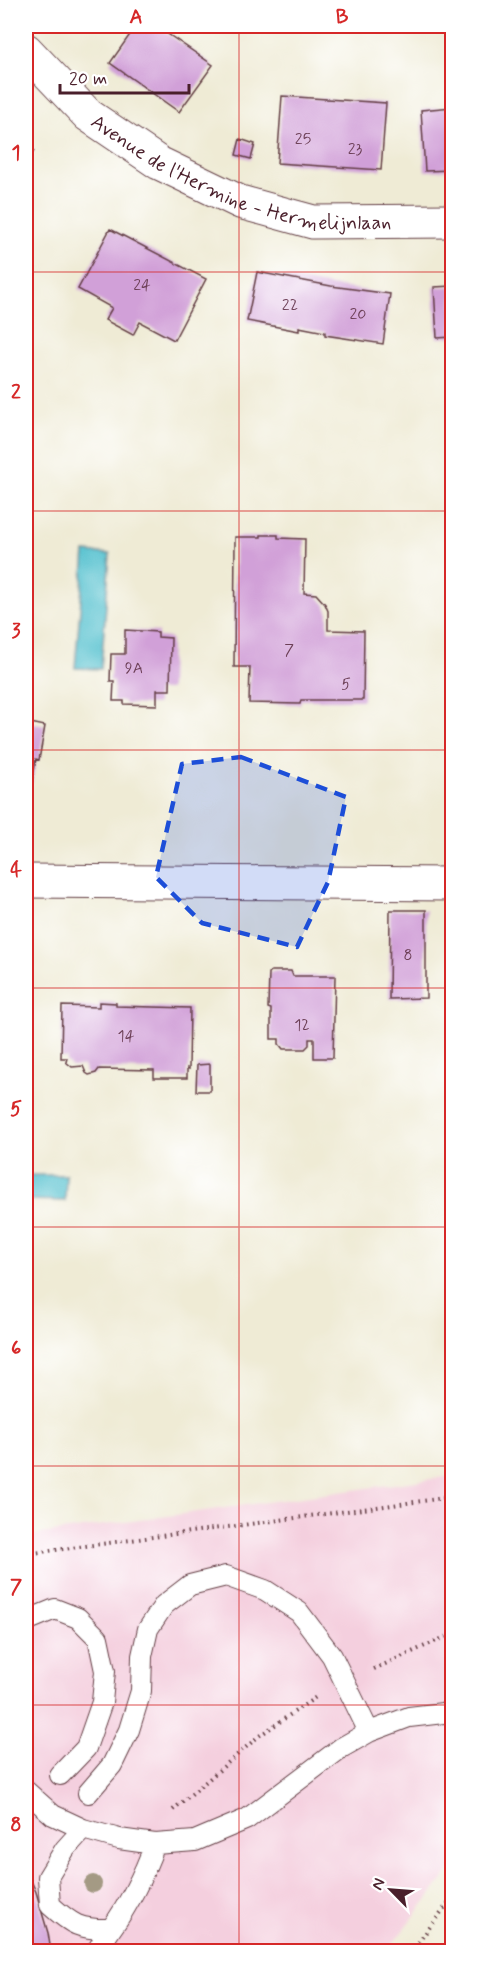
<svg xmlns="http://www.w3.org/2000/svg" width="478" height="1977" viewBox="0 0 478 1977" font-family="Mynerve,sans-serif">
  <rect width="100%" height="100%" fill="#fff"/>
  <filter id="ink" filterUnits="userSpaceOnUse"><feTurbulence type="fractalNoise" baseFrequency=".0167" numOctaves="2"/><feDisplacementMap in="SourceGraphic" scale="12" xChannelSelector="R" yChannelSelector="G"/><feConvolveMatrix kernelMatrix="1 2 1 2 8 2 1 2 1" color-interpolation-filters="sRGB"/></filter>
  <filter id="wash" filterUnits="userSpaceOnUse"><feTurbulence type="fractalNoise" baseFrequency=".008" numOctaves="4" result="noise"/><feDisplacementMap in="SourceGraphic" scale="24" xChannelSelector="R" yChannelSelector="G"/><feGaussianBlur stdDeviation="1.35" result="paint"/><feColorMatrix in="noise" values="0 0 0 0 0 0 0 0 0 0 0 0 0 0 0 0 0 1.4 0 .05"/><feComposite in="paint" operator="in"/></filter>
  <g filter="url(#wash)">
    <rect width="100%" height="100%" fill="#efebd5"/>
    <!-- built -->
    <path fill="#f4cfde" d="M452,1476V1868L387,1951H26V1536Z"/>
    <!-- water -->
    <path fill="#55c1cf" stroke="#50707d" stroke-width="1.5" d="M85,552L110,554L101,669L75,668Z
      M26,1175H66L65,1201L26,1200Z"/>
    <g id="blocks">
      <!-- building -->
      <path fill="#d1a0d8" d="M136,26H156L213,65L179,112L110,63Z
        M282,96L386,103L381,170L277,163Z
        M452,107V170L425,171L421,110Z
        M240,139L255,144L251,159L236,155Z
        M26,142L34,151L26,159Z
        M110,229L206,279L174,340L140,322L133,335L105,320L112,308L78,289Z
        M257,272L331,286L390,294L383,344L325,335V332L299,327V331L247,321Z
        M452,286V337L437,338L434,287Z
        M261,535H278V538L305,539L304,593L316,594L325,604L328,611V630L364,631L363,700H301L300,704L249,703L250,667H234L235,537H261Z
        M125,630L158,632V637L171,638L170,690H157V705L124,704V701H113L114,681H110L111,654H125Z
        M26,722L45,726L39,760L36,759L32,783H29V786L26,785Z
        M390,910H426V998L389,999Z
        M271,971H291L293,976H335L333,1058H314V1039H309V1045L305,1049H283L279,1044V1039H271V1009L268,1008L269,973Z
        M99,1002L116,1003V1006L190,1008L189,1069L187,1068V1078H154V1070L99,1069L96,1073L89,1075L86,1073L83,1066L72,1067L66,1062L67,1058H61L62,1006L99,1007Z
        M210,1064V1091H196L197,1065Z
        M26,1869L36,1892L48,1933L51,1952H26Z"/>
    </g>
  </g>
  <g filter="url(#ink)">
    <use href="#blocks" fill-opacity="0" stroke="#633e44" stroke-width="1.5"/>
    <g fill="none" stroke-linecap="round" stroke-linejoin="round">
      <!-- service casing -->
      <g stroke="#633e44" stroke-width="22">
        <path id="service" d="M26,1621L55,1609L78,1618L98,1638L105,1671L102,1702L86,1748L60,1775
          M26,1791L53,1815L83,1829L119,1839L155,1844L195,1841L247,1819L341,1748L369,1732L409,1717L452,1712
          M88,1793L112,1765L129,1730L141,1691L142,1656L148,1629L164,1605L190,1585L226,1576L265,1590L299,1612L332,1656L369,1732
          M83,1829L65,1849L48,1877L50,1905C72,1925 80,1930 111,1929C130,1903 144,1874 155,1844
          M96,1952L111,1929"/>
      </g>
      <!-- minor casing -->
      <g stroke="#633e44" stroke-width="35">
        <g id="minor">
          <path id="s1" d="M26,50L88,115L159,163L240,202L313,222L452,221"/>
          <path d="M26,881L452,884"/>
        </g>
      </g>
      <!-- path -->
      <path stroke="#633e44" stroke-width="4" stroke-dasharray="1.5 4.5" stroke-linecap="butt" d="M26,1554L452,1497
        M374,1669L452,1634
        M173,1810L259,1736L316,1697
        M411,1952L452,1898"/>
      <!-- service -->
      <use href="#service" stroke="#fff" stroke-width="20"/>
      <!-- minor -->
      <use href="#minor" stroke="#fff" stroke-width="33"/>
      <!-- tram -->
      <path stroke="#4a1f2b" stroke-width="1.5" d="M443,1952L452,1940"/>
    </g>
    <!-- trees -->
    <circle fill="#a49a84" cx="93" cy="1884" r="9"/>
  </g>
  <!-- marked area -->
  <path fill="#1d4ed8" fill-opacity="0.2" stroke="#1d4ed8" stroke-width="4.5" stroke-dasharray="12 8" stroke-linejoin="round" d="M241,757L346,797L328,882L297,947L202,923L156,877L182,764Z"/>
  <!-- grid -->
  <path fill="none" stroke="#d62828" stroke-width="1.5" stroke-opacity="0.55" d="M239,26V1952M26,272H452M26,511H452M26,750H452M26,988H452M26,1227H452M26,1466H452M26,1705H452"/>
  <g text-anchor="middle" stroke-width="4.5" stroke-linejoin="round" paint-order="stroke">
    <!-- number labels -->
    <g font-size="16" fill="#6c3f56">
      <text x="303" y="144">25</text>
      <text x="355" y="154">23</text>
      <text x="142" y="290">24</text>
      <text x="290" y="310">22</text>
      <text x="358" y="319">20</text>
      <text x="289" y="655">7</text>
      <text x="134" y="673">9A</text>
      <text x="346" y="689">5</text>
      <text x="408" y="960">8</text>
      <text x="302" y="1030">12</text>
      <text x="126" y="1041">14</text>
    </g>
    <!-- street labels -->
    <g font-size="20" fill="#4a1f2b" stroke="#fff">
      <text dy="7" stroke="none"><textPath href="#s1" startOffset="258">Avenue de l'Hermine - Hermelijnlaan</textPath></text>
    </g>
  </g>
  <!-- margin -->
  <rect width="478" height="1977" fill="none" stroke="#fff" stroke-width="66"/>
  <!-- north arrow -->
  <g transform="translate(391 1890) rotate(295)" stroke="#ffffff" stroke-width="4.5" paint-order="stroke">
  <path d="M0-4.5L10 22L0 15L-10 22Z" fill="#4a1f2b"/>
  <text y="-9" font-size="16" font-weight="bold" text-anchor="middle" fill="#4a1f2b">N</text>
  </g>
  <!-- scale -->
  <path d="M60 84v9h129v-9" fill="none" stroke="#4a1f2b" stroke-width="3"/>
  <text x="69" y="84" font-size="18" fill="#4a1f2b" stroke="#ffffff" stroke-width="4.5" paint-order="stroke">20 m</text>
  <rect x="33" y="33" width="412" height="1911" fill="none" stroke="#d62828" stroke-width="2"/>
  <g font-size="20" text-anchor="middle" font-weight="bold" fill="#d62828">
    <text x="136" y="23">A</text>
    <text x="342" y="23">B</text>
    <text x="16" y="159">1</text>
    <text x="16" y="398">2</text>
    <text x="16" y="637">3</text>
    <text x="16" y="876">4</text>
    <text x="16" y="1115">5</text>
    <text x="16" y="1354">6</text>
    <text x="16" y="1593">7</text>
    <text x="16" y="1831">8</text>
  </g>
</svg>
